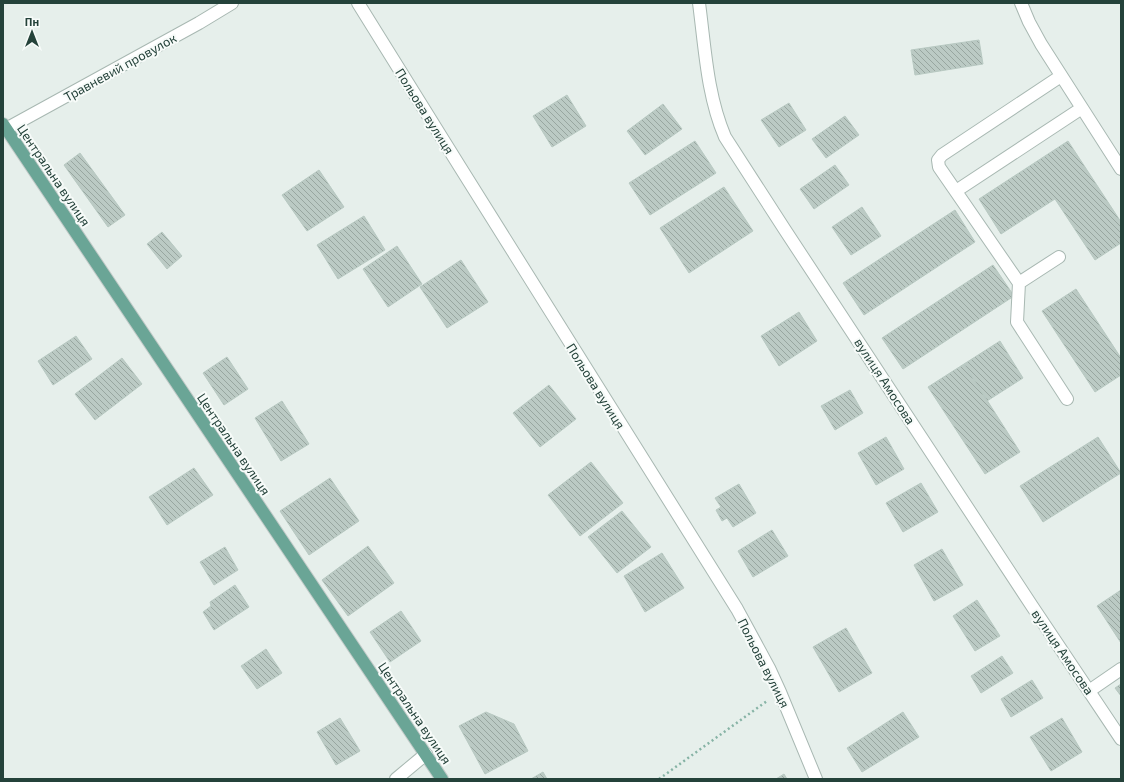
<svg xmlns="http://www.w3.org/2000/svg" width="1124" height="782" viewBox="0 0 1124 782" font-family="'Exo 2',sans-serif">
  <defs>
    <pattern id="building-back-hatch" width="6" height="6" patternUnits="userSpaceOnUse"><rect width="6" height="6" fill="#bbcac4"/><path d="M-1 5l2 2M0 0l6 6M5-1l2 2" fill="none" stroke="#98a6a0"/></pattern>
  </defs>
  <rect width="100%" height="100%" fill="#e6efeb"/>
  <!-- building -->
  <path fill="url(#building-back-hatch)" stroke="#b8c9c2" d="M979,40L983,64L915,75L911,50Z
    M567,95L586,126L552,147L533,116Z
    M789,103L806,130L779,147L761,120Z
    M663,104L682,129L645,155L627,131Z
    M845,116L859,135L826,158L812,139Z
    M695,141L716,173L650,215L629,183Z
    M1068,141L1121,222V243L1095,260L1055,199L1001,234L979,199Z
    M80,153L125,215L108,227L64,165Z
    M835,165L849,185L814,209L800,189Z
    M319,170L344,207L307,231L282,195Z
    M724,187L753,231L689,273L660,228Z
    M862,207L881,236L851,255L832,227Z
    M955,210L975,242L864,315L843,283Z
    M364,216L385,250L338,279L317,245Z
    M162,232L182,256L167,269L147,244Z
    M397,246L422,284L388,307L363,269Z
    M461,260L488,302L447,328L420,287Z
    M993,265L1014,296L903,369L882,338Z
    M1076,289L1121,358V375L1095,392L1042,311Z
    M799,312L817,341L779,366L761,336Z
    M76,336L92,359L53,385L38,361Z
    M1000,341L1023,378L987,401L964,364Z
    M227,357L248,389L224,405L203,373Z
    M122,358L142,384L95,420L75,394Z
    M964,364L1020,452L985,474L928,387Z
    M549,385L576,419L540,447L513,413Z
    M850,390L863,413L835,430L821,406Z
    M282,401L309,444L281,461L255,418Z
    M886,437L904,469L876,485L858,453Z
    M1098,437L1121,473L1043,522L1020,486Z
    M591,462L623,503L580,536L548,495Z
    M194,468L213,495L167,525L149,497Z
    M330,478L359,521L309,555L280,511Z
    M921,483L938,512L903,532L886,503Z
    M739,484L756,513L733,527L727,518L722,521L716,510L721,507L715,498Z
    M622,511L651,547L617,573L588,537Z
    M772,530L788,556L753,577L738,551Z
    M368,546L394,583L348,616L322,580Z
    M225,547L238,570L214,585L200,562Z
    M942,549L963,585L934,601L914,565Z
    M662,553L684,588L645,612L624,576Z
    M235,585L249,607L214,630L203,612L211,606L210,602Z
    M1121,590V643L1097,606Z
    M977,600L1000,636L975,651L953,616Z
    M401,611L421,641L390,662L370,632Z
    M846,628L872,673L839,692L813,647Z
    M266,649L282,673L257,689L241,666Z
    M1002,656L1013,673L981,693L971,676Z
    M1032,680L1043,698L1011,717L1001,699Z
    M1121,684V696L1115,688Z
    M486,712L514,724L528,751L485,774L459,726Z
    M903,712L919,737L862,772L847,748Z
    M340,718L360,751L336,765L317,732Z
    M1062,718L1082,752L1051,771L1030,737Z
    M543,772L547,779H531Z
    M784,774L787,779H776Z"/>
  <g fill="none" stroke-linecap="round" stroke-linejoin="round">
    <!-- minor casing -->
    <g stroke="#a8b8b2" stroke-width="14">
      <path id="minor" d="M358,3L460,167L737,609L769,668L780,692L816,779
        M699,3C705,48 707,95 725,137L785,230L1032,606L1121,739
        M1021,3L1029,22L1041,44L1121,169
        M1061,76L942,155L938,160L939,167L1019,283L1017,322L1067,399
        M6,129L199,23L232,3
        M956,191L1082,108
        M1019,283L1059,257
        M1089,691L1121,669
        M396,779L426,754"/>
    </g>
    <!-- major casing -->
    <g stroke="#c2cac8" stroke-width="14">
      <path id="major" d="M3,124L442,779"/>
    </g>
    <!-- path -->
    <path stroke="#86b3a5" stroke-width="2.5" stroke-dasharray="2 3" stroke-linecap="butt" d="M659,779L767,701"/>
    <!-- minor -->
    <use href="#minor" stroke="#fff" stroke-width="12"/>
    <!-- major -->
    <use href="#major" stroke="#6aa596" stroke-width="12"/>
  </g>
  <g text-anchor="middle" stroke-width="4" stroke-linejoin="round" paint-order="stroke">
    <!-- street labels -->
    <g font-size="13" fill="#24423a" stroke="#f7fbf9">
      <text transform="translate(120 67) rotate(-29)" y="5">Травневий провулок</text>
      <text transform="translate(425 111) rotate(58)" y="5">Польова вулиця</text>
      <text transform="translate(54 175) rotate(56)" y="5">Центральна вулиця</text>
      <text transform="translate(885 381) rotate(57)" y="5">вулиця Амосова</text>
      <text transform="translate(596 386) rotate(58)" y="5">Польова вулиця</text>
      <text transform="translate(234 444) rotate(56)" y="5">Центральна вулиця</text>
      <text transform="translate(1063 652) rotate(56)" y="5">вулиця Амосова</text>
      <text transform="translate(764 663) rotate(63)" y="5">Польова вулиця</text>
      <text transform="translate(415 713) rotate(56)" y="5">Центральна вулиця</text>
    </g>
  </g>
  <!-- border -->
  <rect width="1124" height="782" fill="none" stroke="#24423a" stroke-width="8"/>
  <!-- north arrow -->
  <g transform="translate(32 32)" stroke="#f7fbf9" stroke-width="3" paint-order="stroke">
  <path d="M0-3L7 15L0 10L-7 15Z" fill="#24423a"/>
  <text y="-6" font-size="11" font-weight="bold" text-anchor="middle" fill="#24423a">Пн</text>
  </g>
</svg>
